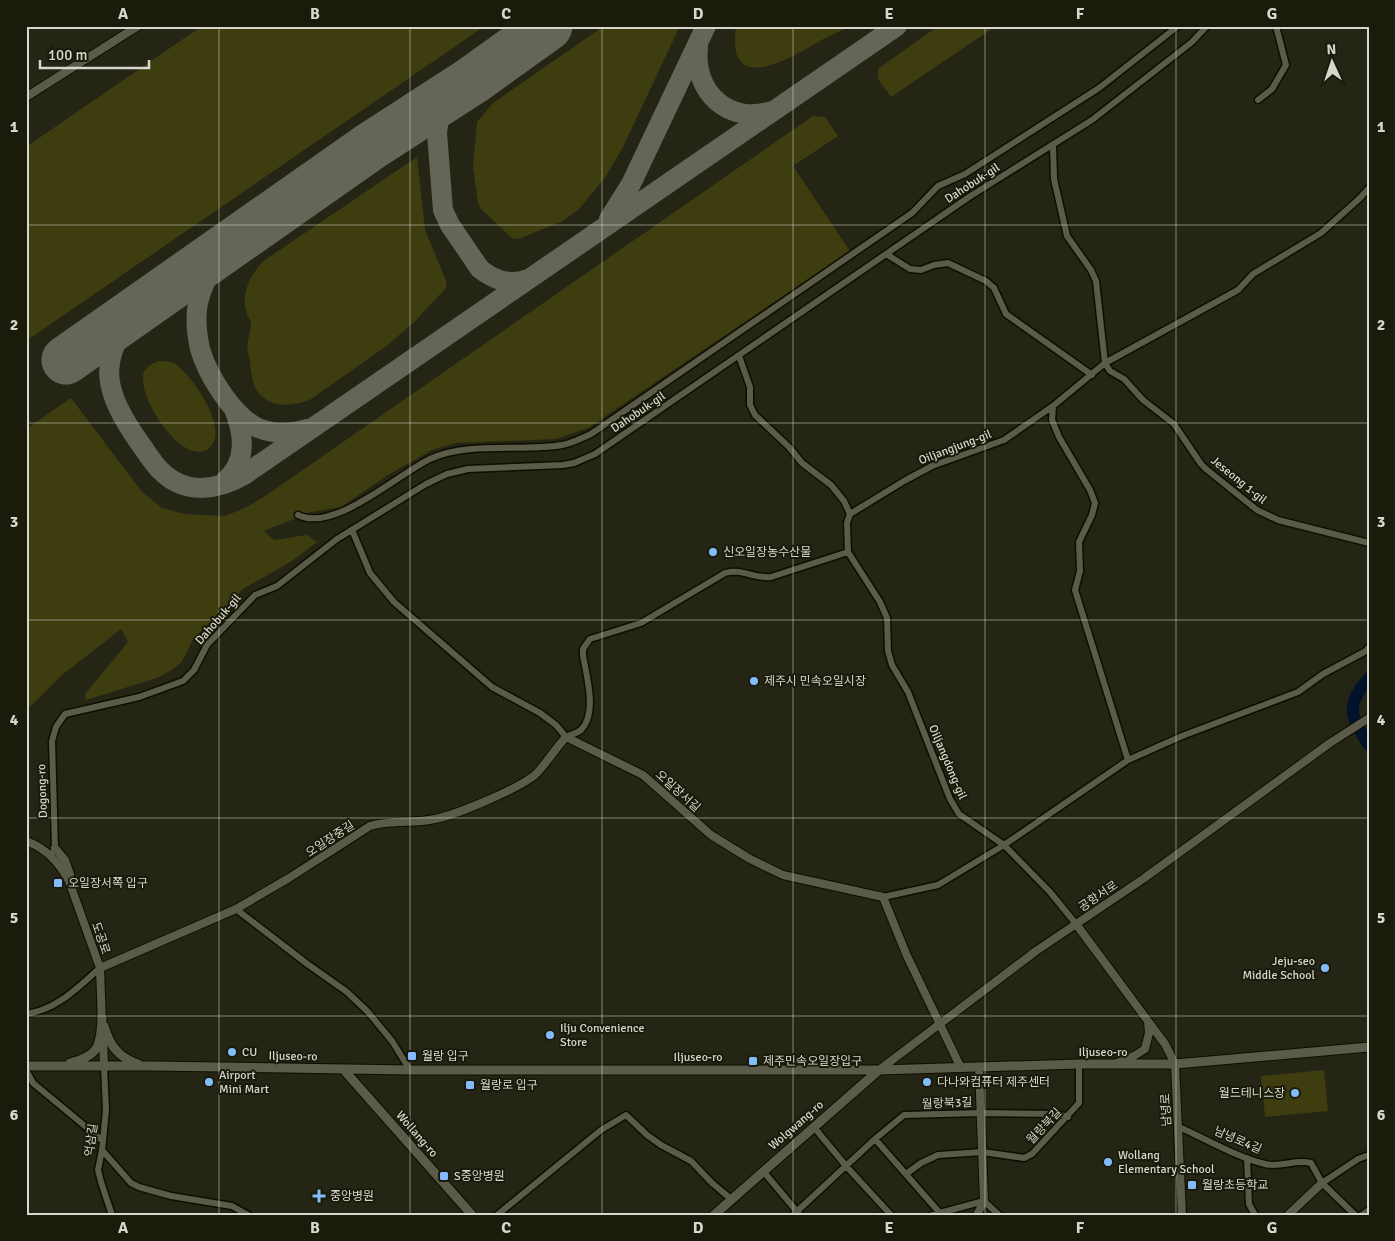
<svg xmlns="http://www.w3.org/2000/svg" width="1395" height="1241" viewBox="0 0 1395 1241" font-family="Signika,'Noto Sans KR',sans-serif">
  <rect width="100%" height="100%" fill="#242514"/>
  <!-- green -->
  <path fill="#3d3d10" d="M202,26H485L26,341V147Z
    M604,26H680L622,149L604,179L579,209L563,221L521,238L513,239L481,209L478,203L473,167L477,122L493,103Z
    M736,26H852C843,30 835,33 827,37C797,54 725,102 736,26Z
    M938,26H996L891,97L878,79V69Z
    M813,116L825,117L838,136L793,166L850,251L588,428L556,439L456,443L432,450L388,475L341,507L311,512L264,531L274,540L307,535L317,542L292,561L243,589L193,639L182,662L172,670L157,678L86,700L85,694L128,642L121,629L62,675L32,705L26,709V429L71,398L142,492L162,508L184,514L225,516L247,507L268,494Z
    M417,157L425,230L446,280V288L415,321L388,345L311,399C293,407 268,409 256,389C252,382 251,371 250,363C249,356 246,346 248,340C249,335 251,331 251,325C252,321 247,316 246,311C241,293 251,275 262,262Z
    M159,361C164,361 169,361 174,363C192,374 232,432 208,449C182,467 135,394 144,372C147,366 153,363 159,361Z
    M1324,1070L1328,1111L1265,1117L1261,1076Z"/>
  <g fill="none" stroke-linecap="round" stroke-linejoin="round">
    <!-- river -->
    <path stroke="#00122c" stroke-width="12" d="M1369,678C1345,706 1350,716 1369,745"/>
    <!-- taxiway -->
    <path stroke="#656658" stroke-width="20" d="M698,48C693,92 729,125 772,111
      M473,80L446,105L439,117L437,133L443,210L450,225L480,269C494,280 511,286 528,279
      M609,219L631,184L706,26
      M244,235C223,254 204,274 198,303C195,318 197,335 200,349C208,376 233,416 258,428C274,434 292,434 307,429
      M136,312C95,361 105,393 139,442C146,451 152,462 160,470C184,495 216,491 244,475L897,26
      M224,482C248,462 244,434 234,409"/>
    <!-- runway -->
    <path stroke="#656658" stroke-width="49" d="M66,360L371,146L473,80L548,26"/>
    <!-- minor casing -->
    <g stroke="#0e0e01" stroke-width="9">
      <path id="minor" d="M1258,100L1272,89L1286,65L1276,26
        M1053,145L1054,179L1067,236L1091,270L1096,281L1105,363L1110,371L1124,379L1143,400L1174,424L1201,464L1206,469L1257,510L1278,520L1369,543
        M886,254L910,269L921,270L934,265L948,263L986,281L994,288L1006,314L1092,375
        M739,356L750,387V405L755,415L789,447L802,463L831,485L844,501L850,514
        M1053,406L1052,420L1059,437L1090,490L1095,503L1092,515L1079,542L1080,571L1075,590L1128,760
        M298,515C334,533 398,474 430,459C468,441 522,452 562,445C572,443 582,438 591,434L912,213L938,186L965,174L1099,88L1178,26
        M352,530L370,573L394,602L492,687L540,713L556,725L566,737C570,735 577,733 581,730C598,713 586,675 583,655V649L590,639L641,623L725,573C741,568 754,579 771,577L848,552
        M848,552L847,523L850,514L904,481L932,466L1004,440L1053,406L1105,363L1238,290L1253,274L1321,233L1360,198L1369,188
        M848,552L880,602L887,618L888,651L892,665L908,692L950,799L959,814L1004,845L1050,892L1076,924
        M53,852L55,848L52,741L56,727L65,714L139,697L183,681L194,670L207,645L255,595L277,586L337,539L426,484L447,474L468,469L563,465L574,463L595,454L969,197L1092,120L1192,42L1207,26
        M883,897L938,885L1004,845L1128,760L1182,736L1298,692L1323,674L1366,651L1369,647
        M236,909L306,963L347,992L368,1012L392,1041L410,1070
        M26,1014C57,1010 78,987 100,968
        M104,1066L106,1110L102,1150L98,1170L101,1182L112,1215
        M26,1070L33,1083L103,1141
        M813,1126L846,1166L891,1215
        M1179,1127C1204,1138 1238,1158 1265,1164C1280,1168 1295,1159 1311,1163L1322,1183L1355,1215
        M875,1139L939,1212
        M102,1150L131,1183L139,1187L171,1196L232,1206L248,1215
        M1247,1158L1249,1204L1255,1215
        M763,1171L799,1214
        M906,1174L921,1163L938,1155L983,1152L1024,1158L1032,1154L1079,1103V1064
        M1322,1183L1358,1159L1369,1155
        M497,1215L601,1130L626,1115L647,1135L661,1145L691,1161L712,1183L731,1199
        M793,1215L875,1139L904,1115L980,1113L1057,1114L1068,1117
        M932,1215L984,1201L999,1215
        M1362,1215L1369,1210"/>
    </g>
    <!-- tertiary casing -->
    <g stroke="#0e0e01" stroke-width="10">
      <path id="tertiary" d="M26,97L138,26
        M26,841C46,848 59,862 69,881L100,968L102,1024
        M55,848L65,860L70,874
        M1076,924L1165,1044L1175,1064L1182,1215
        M100,968L236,909L289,878L370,826C391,819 413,824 435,819C456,815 523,787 537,773C547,762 556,748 566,737L643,775L711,835L750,859L783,875L883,897L907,956L961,1068
        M103,1036L104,1066
        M1117,1063L1134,1056L1145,1049L1149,1033L1148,1022
        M879,1070L1036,951L1143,879L1330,743L1369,718
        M977,1215L984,1201L979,1068
        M1288,1215L1322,1183"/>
    </g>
    <!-- secondary casing -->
    <g stroke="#0e0e01" stroke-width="11">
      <path id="secondary" d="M104,1026C110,1046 118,1057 138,1064
        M70,1063C99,1056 101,1045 102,1018
        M26,1066H153L410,1070H879L1079,1064H1175L1369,1047
        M343,1069L472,1215
        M714,1215L879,1070"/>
    </g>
    <!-- minor -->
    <use href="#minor" stroke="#5a5b48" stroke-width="6"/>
    <!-- tertiary -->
    <use href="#tertiary" stroke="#5a5b48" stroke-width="8"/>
    <!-- secondary -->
    <use href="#secondary" stroke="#5a5b48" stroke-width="9"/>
  </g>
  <!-- grid -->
  <path fill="none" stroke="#d7d8cd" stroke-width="1" stroke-opacity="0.55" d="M219,26V1215M410,26V1215M602,26V1215M793,26V1215M985,26V1215M1176,26V1215M26,225H1369M26,423H1369M26,620H1369M26,818H1369M26,1016H1369"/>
  <!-- markers -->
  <g fill="#83bcfb" stroke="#1b1b0b" stroke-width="2">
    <circle cx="713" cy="552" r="5"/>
    <circle cx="754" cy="681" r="5"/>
    <rect x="53" y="878" width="10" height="10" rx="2.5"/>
    <circle cx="1325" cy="968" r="5"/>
    <circle cx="550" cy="1035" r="5"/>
    <circle cx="232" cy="1052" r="5"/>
    <rect x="407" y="1051" width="10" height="10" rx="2.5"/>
    <rect x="748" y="1056" width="10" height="10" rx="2.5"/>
    <circle cx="209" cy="1082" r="5"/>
    <circle cx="927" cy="1082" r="5"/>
    <rect x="465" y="1080" width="10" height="10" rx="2.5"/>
    <circle cx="1295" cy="1093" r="5"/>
    <circle cx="1108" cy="1162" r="5"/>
    <rect x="439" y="1171" width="10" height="10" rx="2.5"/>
    <rect x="1187" y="1180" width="10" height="10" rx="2.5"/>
    <path d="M316.5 1188.5h5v5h5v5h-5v5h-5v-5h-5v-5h5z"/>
  </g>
  <g text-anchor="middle" stroke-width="4" stroke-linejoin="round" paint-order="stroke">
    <!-- street labels -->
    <g font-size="12" fill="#d7d8cd" stroke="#1b1b0b">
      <text transform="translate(972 183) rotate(-33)" y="4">Dahobuk-gil</text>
      <text transform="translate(638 412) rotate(-34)" y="4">Dahobuk-gil</text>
      <text transform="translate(955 447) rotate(-21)" y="4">Oiljangjung-gil</text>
      <text transform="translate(1239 480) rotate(39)" y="4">Jeseong 1-gil</text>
      <text transform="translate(218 619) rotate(-49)" y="4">Dahobuk-gil</text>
      <text transform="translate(948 762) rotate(67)" y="4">Oiljangdong-gil</text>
      <text transform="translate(42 791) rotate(-92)" y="4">Dogong-ro</text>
      <text transform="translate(678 791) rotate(42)" y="4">오일장서길</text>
      <text transform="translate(330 839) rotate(-33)" y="4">오일장중길</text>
      <text transform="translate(1098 896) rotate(-34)" y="4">공항서로</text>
      <text transform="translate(101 938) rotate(71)" y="4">도공로</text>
      <text x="1103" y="1056">Iljuseo-ro</text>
      <text transform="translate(293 1056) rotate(1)" y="4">Iljuseo-ro</text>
      <text x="698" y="1061">Iljuseo-ro</text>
      <text transform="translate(947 1103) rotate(-2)" y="4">월랑북3길</text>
      <text transform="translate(1166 1110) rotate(-93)" y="4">남녕로</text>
      <text transform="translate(796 1125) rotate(-41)" y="4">Wolgwang-ro</text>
      <text transform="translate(1044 1126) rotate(-47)" y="4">월랑북길</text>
      <text transform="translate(417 1134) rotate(49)" y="4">Wollang-ro</text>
      <text transform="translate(91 1140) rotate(-83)" y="4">억삼길</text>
      <text transform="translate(1238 1140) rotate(23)" y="4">남녕로4길</text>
    </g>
    <!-- poi labels -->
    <g font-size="12" fill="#d7d8cd" stroke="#1b1b0b" text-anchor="start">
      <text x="723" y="556">신오일장농수산물</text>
      <text x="764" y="685">제주시 민속오일시장</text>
      <text x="68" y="887">오일장서쪽 입구</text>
      <text x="1315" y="965" text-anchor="end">Jeju-seo<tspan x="1315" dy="14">Middle School</tspan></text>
      <text x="560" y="1032">Ilju Convenience<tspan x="560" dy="14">Store</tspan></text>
      <text x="242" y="1056">CU</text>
      <text x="422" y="1060">월랑 입구</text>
      <text x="763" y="1065">제주민속오일장입구</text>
      <text x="219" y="1079">Airport<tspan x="219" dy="14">Mini Mart</tspan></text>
      <text x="937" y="1086">다나와컴퓨터 제주센터</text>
      <text x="480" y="1089">월랑로 입구</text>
      <text x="1285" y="1097" text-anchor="end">월드테니스장</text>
      <text x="1118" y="1159">Wollang<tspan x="1118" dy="14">Elementary School</tspan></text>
      <text x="454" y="1180">S중앙병원</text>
      <text x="1202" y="1189">월랑초등학교</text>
      <text x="330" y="1200">중앙병원</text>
    </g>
  </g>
  <!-- border -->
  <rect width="1395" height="1241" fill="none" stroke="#1b1b0b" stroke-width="55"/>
  <!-- north arrow -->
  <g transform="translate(1332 62) rotate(357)" stroke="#1b1b0b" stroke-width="4" paint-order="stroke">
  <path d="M0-4L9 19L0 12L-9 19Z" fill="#d7d8cd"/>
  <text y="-8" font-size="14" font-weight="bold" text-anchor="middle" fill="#d7d8cd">N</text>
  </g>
  <!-- scale -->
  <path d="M40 60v8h109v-8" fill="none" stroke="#d7d8cd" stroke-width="2.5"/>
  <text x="48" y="60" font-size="15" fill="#d7d8cd" stroke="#1b1b0b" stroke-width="4" paint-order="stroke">100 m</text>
  <rect x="28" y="28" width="1340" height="1186" fill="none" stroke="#d7d8cd" stroke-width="2"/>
  <g font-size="16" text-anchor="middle" font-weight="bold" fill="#d7d8cd">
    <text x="123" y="19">A</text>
    <text x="315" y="19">B</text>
    <text x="506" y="19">C</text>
    <text x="698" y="19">D</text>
    <text x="889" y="19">E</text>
    <text x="1080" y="19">F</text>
    <text x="1272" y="19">G</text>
    <text x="14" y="132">1</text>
    <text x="1381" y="132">1</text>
    <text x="14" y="330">2</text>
    <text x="1381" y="330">2</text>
    <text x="14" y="527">3</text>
    <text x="1381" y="527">3</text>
    <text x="14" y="725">4</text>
    <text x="1381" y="725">4</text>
    <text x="14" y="923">5</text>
    <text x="1381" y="923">5</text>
    <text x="14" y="1120">6</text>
    <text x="1381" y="1120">6</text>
    <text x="123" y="1233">A</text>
    <text x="315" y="1233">B</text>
    <text x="506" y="1233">C</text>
    <text x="698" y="1233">D</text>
    <text x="889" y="1233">E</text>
    <text x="1080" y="1233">F</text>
    <text x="1272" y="1233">G</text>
  </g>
</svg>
